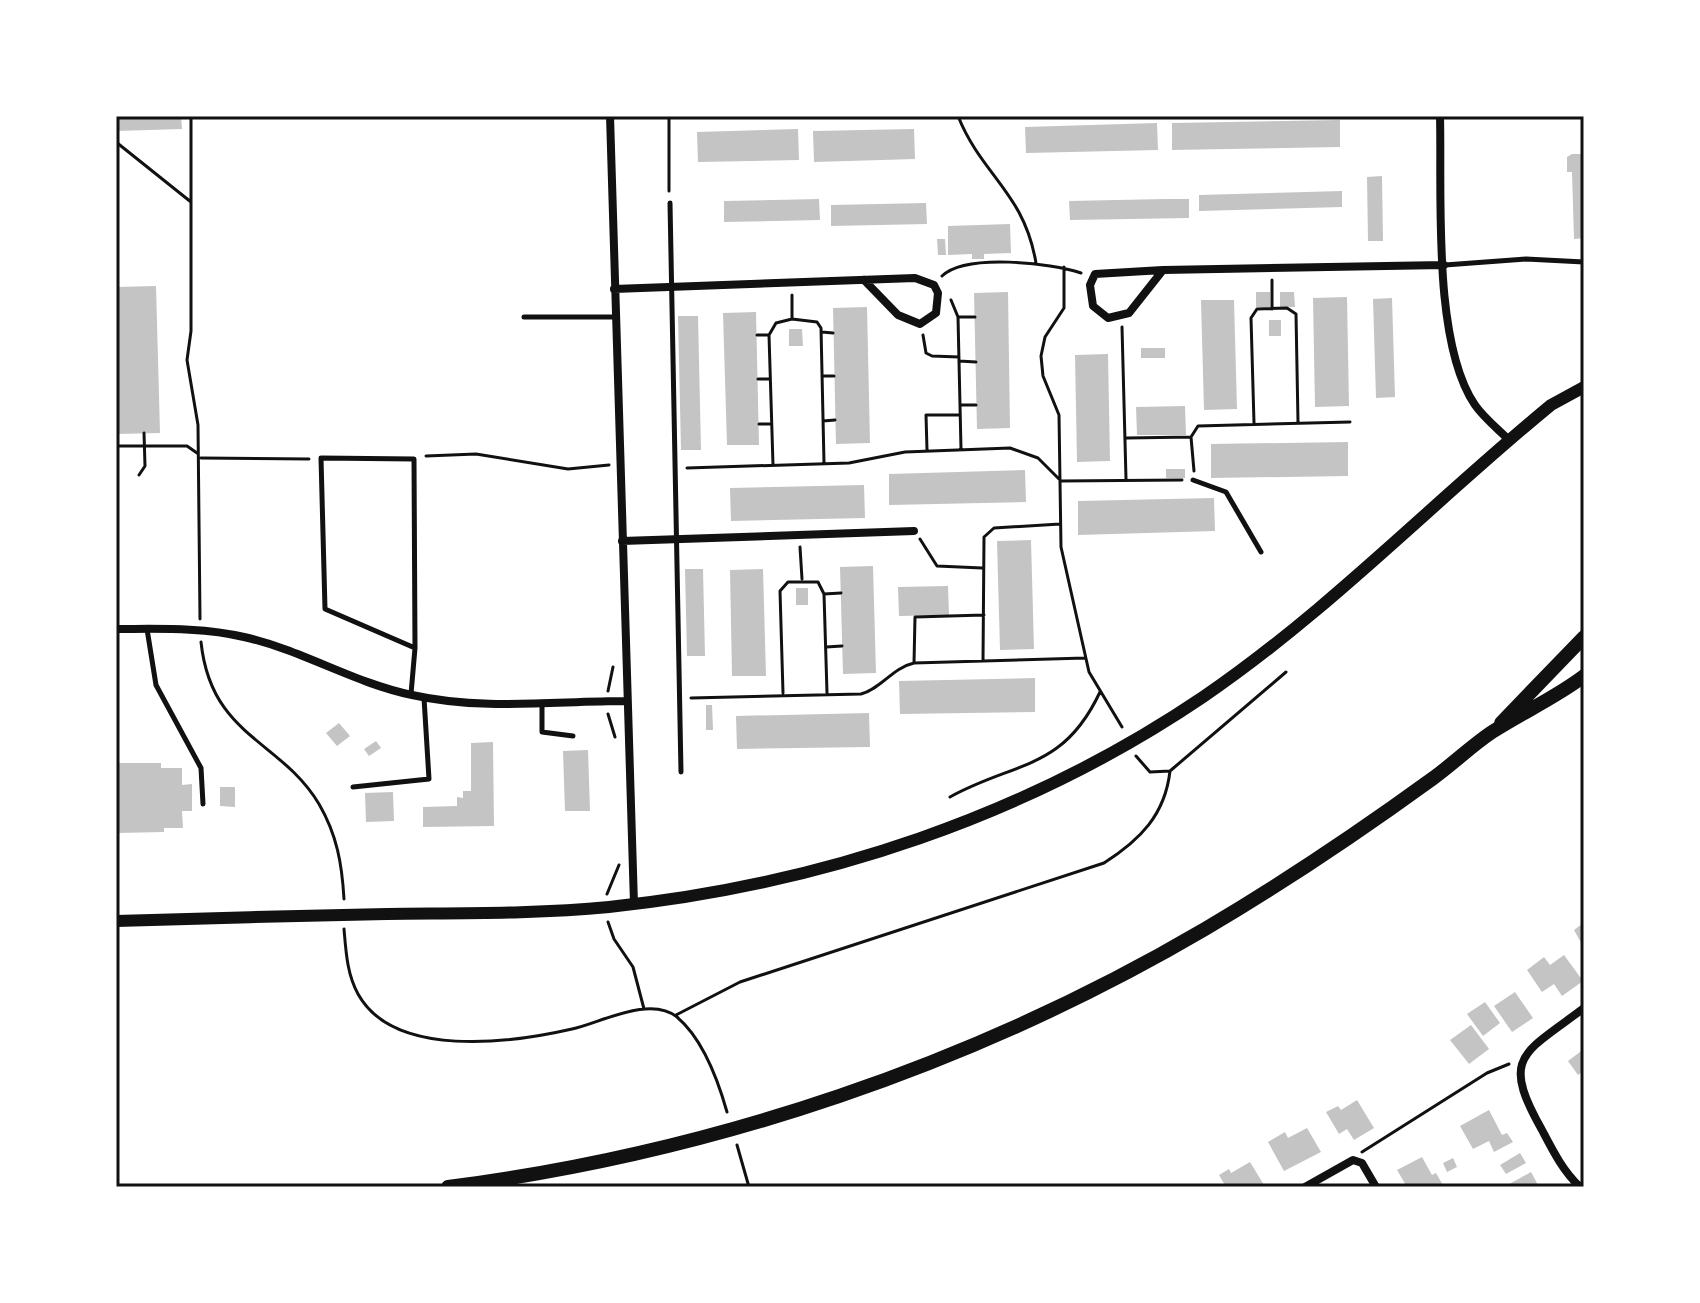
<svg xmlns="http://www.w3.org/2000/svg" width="1700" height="1303" viewBox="0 0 1700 1303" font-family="Barlow,sans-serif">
  <rect width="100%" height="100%" fill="#fff"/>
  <!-- building -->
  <path fill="#c4c4c4" d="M116,116H181L182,129L116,131Z
    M1340,120V147L1172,150V123Z
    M1157,123L1158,150L1026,153L1025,127Z
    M798,129L799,160L698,162L697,132Z
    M914,129L915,159L814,162L813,131Z
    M1572,154H1584V238L1574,239L1572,172H1567V157Z
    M1382,176L1383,241H1368L1367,177Z
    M1342,191V207L1199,211V195Z
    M819,199L820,220L724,222V201Z
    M1165,199H1189V218L1070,220L1069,201Z
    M926,203L927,224L831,226V205Z
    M1010,224L1011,253L984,254V259H972V254L948,255V226Z
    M937,239H945L946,255H938Z
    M156,286L160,433L116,434V287Z
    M1008,292L1010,428L977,429L974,293Z
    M1256,292H1270V307H1256Z
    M1280,292H1294L1295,307H1280Z
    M1347,297L1349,406L1315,407L1313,298Z
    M1392,298L1395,397L1376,398L1373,299Z
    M1201,300H1234L1237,409L1204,410Z
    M867,307L870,443L836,444L833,308Z
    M756,312L759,445H727L723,313Z
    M678,316H698L701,450H681Z
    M1269,320H1281V336H1269Z
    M789,329H802L803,346H789Z
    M1141,348H1165V358H1141Z
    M1108,354L1110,461L1077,462L1075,355Z
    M1185,406L1186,435H1137L1136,407Z
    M1348,442V476L1211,478V444Z
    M1166,469H1185V478H1166Z
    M1025,470L1026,502L889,505V474Z
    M864,485L865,518L731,521L730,488Z
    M1214,498L1215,531L1078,535V501Z
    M1031,540L1034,649L1000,650L997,541Z
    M873,566L876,673L843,674L840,567Z
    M685,569H703L705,656H687Z
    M763,569L766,676H732L730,570Z
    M948,586L949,615L899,616L898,587Z
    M796,588H808V605H796Z
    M1035,678V712L900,714L899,681Z
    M706,705H712L713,730H706Z
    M869,713L870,747L737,749L736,716Z
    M339,723L350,736L337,746L326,733Z
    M376,741L381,748L369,756L364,749Z
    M493,742L494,826L423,827V807L457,806V797L463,798V791H471V743Z
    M588,750L590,811H565L563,751Z
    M116,763H161V768H182V785L192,784V811H182L183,828H164V832L117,833Z
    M220,787H235V807L220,806Z
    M393,792L394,821L366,822L365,793Z
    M1582,924L1584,927V948L1574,930Z
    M1564,955L1583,981L1562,996L1554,984L1542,992L1527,970L1544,957L1550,965Z
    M1515,992L1533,1018L1512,1032L1494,1006Z
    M1485,1002L1500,1023L1483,1036L1467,1014Z
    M1471,1025L1489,1049L1469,1064L1450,1040Z
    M1584,1049V1071L1578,1075L1568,1061Z
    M1357,1100L1374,1128L1354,1140L1347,1129L1339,1134L1326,1112L1338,1106L1341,1110Z
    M1489,1110L1502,1135L1507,1133L1513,1142L1494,1152L1489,1141L1473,1149L1460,1126Z
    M1307,1128L1321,1152L1284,1171L1268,1142L1285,1132L1288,1138Z
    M1520,1153L1526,1163L1506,1174L1500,1165Z
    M1422,1157L1432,1175L1436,1173L1444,1187H1407L1397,1170Z
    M1453,1158L1457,1167L1447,1172L1443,1163Z
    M1250,1162L1264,1185L1226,1187L1219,1175L1229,1169L1231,1173Z
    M1531,1172L1539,1187H1504Z"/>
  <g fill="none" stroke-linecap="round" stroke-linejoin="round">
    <!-- path -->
    <path stroke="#111" stroke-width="3" d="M191,116V331L187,360L198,425L200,619
      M669,116V191
      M958,116C982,176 1024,192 1036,263
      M116,142L191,202
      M1064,267V308L1045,337L1041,356L1043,376L1059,415L1061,547L1089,672L1122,727
      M942,276C966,253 1051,263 1081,273
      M1272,280V309
      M792,295V319
      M951,300L958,317L961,449
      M958,317H975
      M1122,327L1126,479
      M822,332L833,333
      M757,335H769
      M923,335L926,353L932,356L959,357
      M959,361L976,362
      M822,376H834
      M758,379H770
      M960,405H976
      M823,421L835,420
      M1254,423L1251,318L1257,309L1287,308L1296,314L1298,422
      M759,424H771
      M1127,438L1191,437
      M116,446H187L197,453
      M927,450L926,415H959
      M426,456L476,454L568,469L609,465
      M201,458L309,459
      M773,465L769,335L776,323L792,319L817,322L821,328L824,463
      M687,468L849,463L905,452L1010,448L1038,458L1061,481L1182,480
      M1194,471L1191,437L1198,426L1350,422
      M139,475L145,466L144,433
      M920,539L937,566L982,568
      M800,547L802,579
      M824,594L841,593
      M201,642C211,737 280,739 319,804C337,835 342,864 344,899
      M826,647L842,646
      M983,661L984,537L994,528L1060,524
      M914,663L915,617L984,615
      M608,691L613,667
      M783,693L780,591L788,582H818L824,594L827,693
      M691,698L861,694C882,688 892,668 914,663L1085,658
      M608,714L615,737
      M1136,756L1150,772L1170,771L1286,672
      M950,797C1015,761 1063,771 1100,692
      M607,894L619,865
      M608,922L614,939L633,967L644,1009
      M344,929C346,952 347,974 358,994C394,1059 511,1043 572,1029C600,1023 650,995 677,1017C703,1039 718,1080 727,1112
      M676,1015L740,982L1104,863C1140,840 1165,815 1170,771
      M737,1145L749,1187
      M1362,1152L1487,1073L1509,1064"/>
    <!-- service -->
    <path stroke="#111" stroke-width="5" d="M670,203L681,772
      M1445,265L1526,259L1584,262
      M524,317H614
      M1193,480L1226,492L1261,552
      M147,629L156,685L201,768L203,804
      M411,694L415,648L414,459L321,458L325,609L415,648
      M542,704V732L573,736
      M353,787L429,779L424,698"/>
    <!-- minor -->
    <path stroke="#111" stroke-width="8" d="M610,116L634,904
      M1440,116C1442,193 1432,342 1475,405C1484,418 1498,429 1509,440
      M1163,270L1095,274L1090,285L1093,306L1108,318L1129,313L1163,270L1444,265
      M614,289L915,278L934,285L938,293L936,313L920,324L898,315L864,280
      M622,541L914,531
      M116,629C158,629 203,627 244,637C302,650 354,683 412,695C484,711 554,701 626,701
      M1305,1187L1353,1160L1362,1163L1376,1187
      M1580,1187C1563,1171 1553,1151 1542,1130C1500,1056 1523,1054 1584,1008"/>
    <!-- tertiary -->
    <path stroke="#111" stroke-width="12" d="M116,921C206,918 297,916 387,914C461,913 535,914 609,907C821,885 1027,816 1203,697C1329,611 1434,501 1551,405L1584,387"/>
    <!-- secondary -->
    <path stroke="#111" stroke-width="14" d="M1501,723L1584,637
      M448,1187C713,1153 975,1064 1205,929C1283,883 1359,832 1432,779C1453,764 1471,746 1492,732C1523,712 1555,698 1584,676"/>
  </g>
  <!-- border -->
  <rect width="1700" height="1303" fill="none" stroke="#ffffff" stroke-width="236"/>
  <rect x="118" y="118" width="1464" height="1067" fill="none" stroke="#111" stroke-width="3"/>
</svg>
